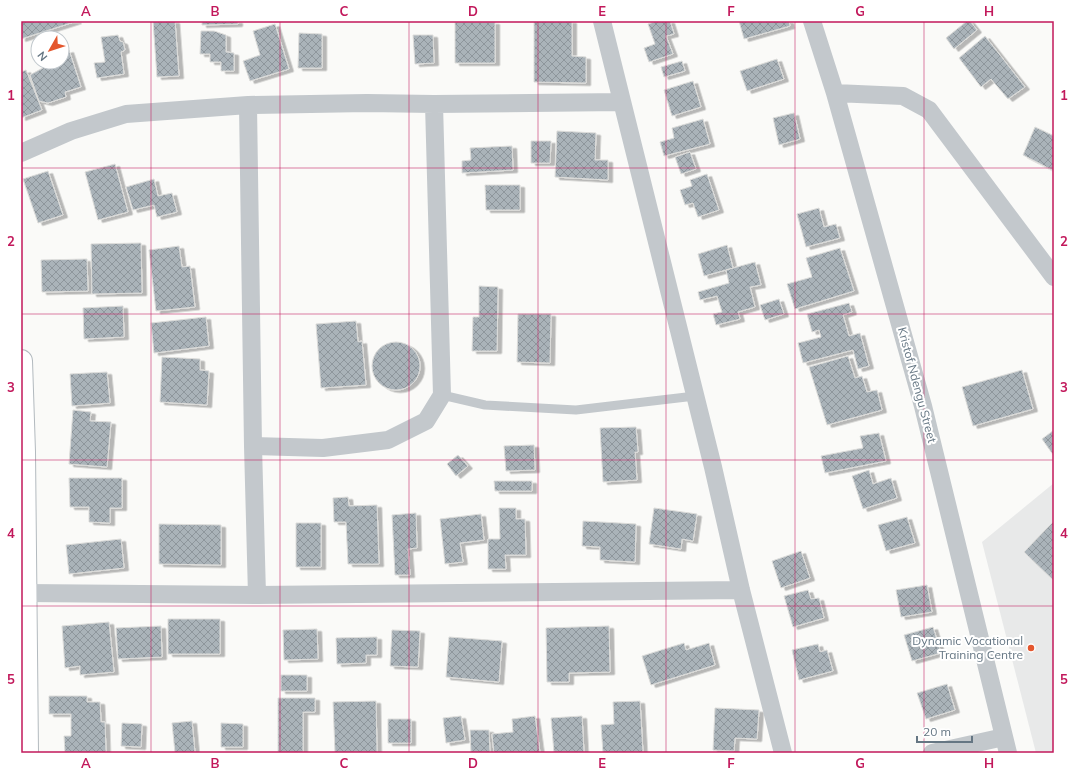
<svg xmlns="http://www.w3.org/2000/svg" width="1075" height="774" viewBox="0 0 1075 774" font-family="Mulish,sans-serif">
  <defs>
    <pattern id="building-cross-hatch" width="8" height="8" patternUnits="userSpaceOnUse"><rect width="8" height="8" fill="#aab3b9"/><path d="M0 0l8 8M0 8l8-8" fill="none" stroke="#8e969c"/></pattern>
    <filter id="shadow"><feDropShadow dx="4.5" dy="2.5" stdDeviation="0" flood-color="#0004"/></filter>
  </defs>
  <rect width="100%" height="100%" fill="#fafaf8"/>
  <!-- built -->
  <path fill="#e8e9e9" d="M1054,483V753H1036L982,542Z"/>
  <!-- building -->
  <path fill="url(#building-cross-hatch)" stroke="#dcdcda" filter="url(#shadow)" d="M21,21H77L21,39Z
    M153,21H175L179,76L157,77Z
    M202,21H238V24L202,25Z
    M534,21H572V56L586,57V83L534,82Z
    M657,21H670L674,34L666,36L673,54L649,62L644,48L655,44L648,24Z
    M739,21H789L790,26L744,39Z
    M967,21H970L977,30L954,49L946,38Z
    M455,22H495V63H455Z
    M275,24L289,69L250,81L243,61L260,55L253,31Z
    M201,31H214L226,35V52L234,53V71H221V62H210V54H200Z
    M299,33L322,34V68H298Z
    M118,35L120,41L123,42L125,50L121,52L124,74L97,78L94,63L105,62L101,37Z
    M413,35H433L434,63L415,64Z
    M985,36L1025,87L1008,99L991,79L981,87L959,58Z
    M69,50L81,87L65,92L66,97L48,103L39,101L30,75L48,65L47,62H62V52Z
    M777,59L784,79L747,91L740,71Z
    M682,61L685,71L664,77L661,67Z
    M26,70L42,110L21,118V72Z
    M693,81L701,107L672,116L664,90Z
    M794,113L800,139L779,145L773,118Z
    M703,119L710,144L664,156L660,142L674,138L672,128Z
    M1035,127L1054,136V171L1023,155Z
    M557,131L596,133L595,160H608V180L555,177Z
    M531,141H551L550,163H531Z
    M512,146L513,170L462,173V161L471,160L470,148Z
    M690,152L696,169L681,174L675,157Z
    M115,164L128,212L98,220L85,172Z
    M48,171L63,215L38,223L23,179Z
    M707,174L719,210L698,217L693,203L685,205L680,190L692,186L690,180Z
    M154,179L158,196L172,193L177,212L157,217L154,205L133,210L126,187Z
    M485,185H520V210H486Z
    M819,208L824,227L836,224L840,238L806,247L797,214Z
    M141,243L142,293L92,294L91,244Z
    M727,245L733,268L704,276L698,254Z
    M179,246L182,267L190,266L195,307L156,311L149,250Z
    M840,248L854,291L795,309L787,284L812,277L806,258Z
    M87,259L88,291L42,292L41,260Z
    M755,262L761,285L750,287L755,307L738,312L740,319L716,325L713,314L722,312L717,296L700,300L698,292L729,283L726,270Z
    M479,286L498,287L497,351H472L473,317H479Z
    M779,299L784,314L765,320L760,305Z
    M849,303L852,312L843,315L849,336L860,333L869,366L858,369L853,350L803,363L798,343L821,337L819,330L812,332L807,314Z
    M123,306L124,337L84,339L83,308Z
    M518,314H551L550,363L517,362Z
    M206,317L209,346L154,353L151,323Z
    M356,321L358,342L362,341L366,385L321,388L316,324Z
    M372 366a24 24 0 1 1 48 0a24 24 0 1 1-48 0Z
    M848,356L855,378L862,376L867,392L877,390L882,410L827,425L809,367Z
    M162,357L200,359V370L209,371L207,405L160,402Z
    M1022,370L1033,409L973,426L962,387Z
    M107,372L110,403L72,406L70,374Z
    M73,410L91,412L90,421L111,422L107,467L69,464Z
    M636,427L638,452H635L637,480L603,482L600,428Z
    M1054,430V456L1042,439Z
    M879,433L886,461L825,473L821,456L863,448L860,436Z
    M534,445L535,470L506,471L504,446Z
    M458,455L468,466L456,476L447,464Z
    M869,470L873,484L891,478L897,498L863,509L852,476Z
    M69,478H122V508H110V523L89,522V507H70Z
    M494,481H532V491H495Z
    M348,497L349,506L377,505L379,564H348L346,522H334L333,498Z
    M499,508H516V519H525L526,555H505L506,569H488V539H500Z
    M654,508L697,514L693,541L682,539L681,549L649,544Z
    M416,513L417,548L408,549L410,575H395L392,515Z
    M481,514L484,540L460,543L463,562L445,564L440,519Z
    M907,517L915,543L886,551L878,525Z
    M583,521L636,524L635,562L600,560V547L582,546Z
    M1054,521V581L1024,552Z
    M296,523H321V567H296Z
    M159,524L221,525V565L159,564Z
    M121,539L124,568L69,574L66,545Z
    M801,551L810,578L781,588L772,561Z
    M927,585L932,612L901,617L896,590Z
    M808,590L811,599L819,598L824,618L793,627L784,596Z
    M168,619H220V654H168Z
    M109,622L114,672L80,675V666L65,668L62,626Z
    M161,626L162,657L118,659L116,628Z
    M609,626L610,672L569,673V682H547L546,628Z
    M933,627L941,653L912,661L904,635Z
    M317,629L318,659L284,660L283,630Z
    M392,630L420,631L418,667L390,666Z
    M377,637V655H366V663L337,664L336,638Z
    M449,637L502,641L499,682L446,677Z
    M684,643L686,650L709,643L715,665L651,685L642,656Z
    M818,644L820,652L827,650L833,671L799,680L792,650Z
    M281,675H307V691H281Z
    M947,684L955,710L926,719L917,693Z
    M49,696H87V702H100L101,722H105L106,753H65L64,736H71V714H49Z
    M278,698H315V712H303V753H278Z
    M376,701L377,753H335L333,702Z
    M640,701L643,753H603L601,725L614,724L613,702Z
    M715,708L759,710L757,739L735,738L734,751L713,750Z
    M461,716L465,740L446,743L443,718Z
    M535,716L540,753H494L492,734L513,732L512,719Z
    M582,716L584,753H554L551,718Z
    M388,719H411V743H388Z
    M192,721L195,753H175L172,723Z
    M122,723L142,724L141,747L121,746Z
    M221,723L243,724V747H221Z
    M470,730H489L490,753H471Z"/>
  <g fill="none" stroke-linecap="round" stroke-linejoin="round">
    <!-- secondary casing -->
    <g stroke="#b3babf" stroke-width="24">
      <path id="secondary" d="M21,361L24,452L27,753"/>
    </g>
    <!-- lane -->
    <path stroke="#c3c8cc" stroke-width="9" d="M442,395L485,405L576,410L695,396"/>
    <!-- street -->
    <path stroke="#c3c8cc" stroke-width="18" d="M602,21L713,467L741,590L783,753
      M812,21L835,93L923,406L1008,753
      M835,93L903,96L929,110L1054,277
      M248,105L253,446L257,595
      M21,153L71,131L126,114L248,105L367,103L434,104L622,102
      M253,446L323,448L388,440L426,421L442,395L434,104
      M26,593L257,595L741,590
      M932,753L1004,737"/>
    <!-- secondary -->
    <use href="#secondary" stroke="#fff" stroke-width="22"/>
  </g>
  <!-- grid -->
  <path fill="none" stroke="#c2185b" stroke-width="1" stroke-opacity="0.55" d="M151,21V753M280,21V753M409,21V753M538,21V753M666,21V753M795,21V753M924,21V753M21,168H1054M21,314H1054M21,460H1054M21,606H1054"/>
  <!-- markers -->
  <circle fill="#e4572e" stroke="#fff" stroke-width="1.5" cx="1031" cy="648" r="4"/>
  <g text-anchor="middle" stroke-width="4" stroke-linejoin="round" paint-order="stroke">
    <!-- street labels -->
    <g font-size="12" fill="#657683" stroke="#fff">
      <text transform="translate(917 385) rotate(75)" y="4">Kristof Ndengu Street</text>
    </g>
    <!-- poi labels -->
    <g font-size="12" fill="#657683" stroke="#fff" text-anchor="end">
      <text x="1023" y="645">Dynamic Vocational<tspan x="1023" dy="14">Training Centre</tspan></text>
    </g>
  </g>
  <!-- border -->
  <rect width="1075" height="774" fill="none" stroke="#ffffff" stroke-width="44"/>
  <!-- north arrow -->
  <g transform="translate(50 50) rotate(231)"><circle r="19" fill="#ffffff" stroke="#c1c8cd"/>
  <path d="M0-3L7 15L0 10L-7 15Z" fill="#e4572e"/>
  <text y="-6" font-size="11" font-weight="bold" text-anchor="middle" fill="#657683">N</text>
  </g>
  <!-- scale -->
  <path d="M917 736v6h55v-6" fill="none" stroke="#657683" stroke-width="2"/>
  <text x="923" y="736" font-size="12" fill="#657683" stroke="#ffffff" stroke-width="3" paint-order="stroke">20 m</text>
  <rect x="22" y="22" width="1031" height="730" fill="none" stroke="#c2185b" stroke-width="1.5"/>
  <g font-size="13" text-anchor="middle" font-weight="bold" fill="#c2185b">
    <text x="86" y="16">A</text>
    <text x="215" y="16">B</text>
    <text x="344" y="16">C</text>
    <text x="473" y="16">D</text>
    <text x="602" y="16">E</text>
    <text x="731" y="16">F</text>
    <text x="860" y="16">G</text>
    <text x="989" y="16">H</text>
    <text x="11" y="100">1</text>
    <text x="1064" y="100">1</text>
    <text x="11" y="246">2</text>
    <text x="1064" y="246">2</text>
    <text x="11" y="392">3</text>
    <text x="1064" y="392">3</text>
    <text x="11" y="538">4</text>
    <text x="1064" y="538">4</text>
    <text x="11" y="684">5</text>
    <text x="1064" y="684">5</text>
    <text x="86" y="768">A</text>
    <text x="215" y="768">B</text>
    <text x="344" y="768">C</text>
    <text x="473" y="768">D</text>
    <text x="602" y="768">E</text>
    <text x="731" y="768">F</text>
    <text x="860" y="768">G</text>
    <text x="989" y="768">H</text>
  </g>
</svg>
